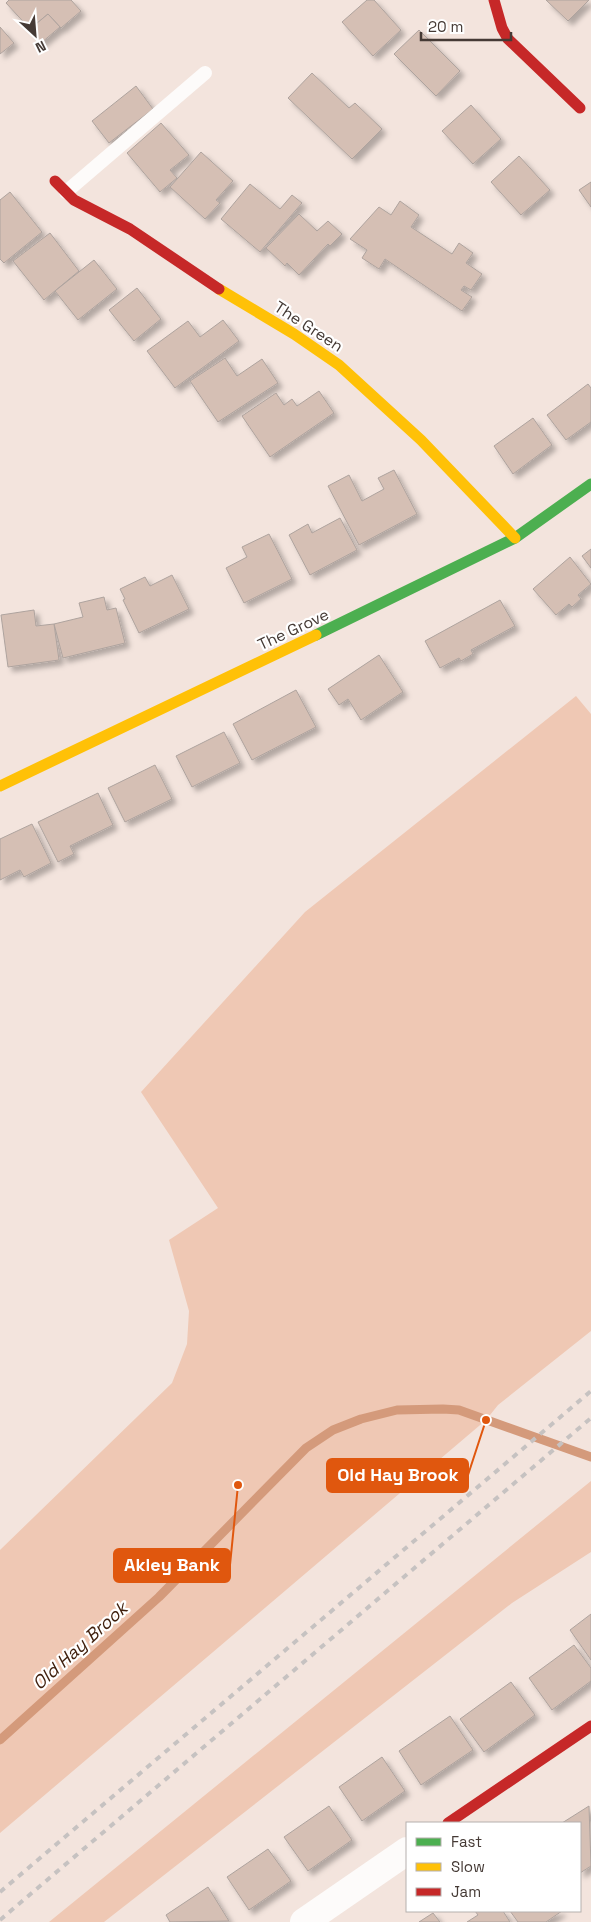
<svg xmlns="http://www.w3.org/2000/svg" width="591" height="1922" viewBox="0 0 591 1922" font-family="'Space Grotesk',sans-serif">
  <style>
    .green { fill: #efc8b4 }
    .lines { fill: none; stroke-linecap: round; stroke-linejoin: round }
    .stream { stroke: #d49a7b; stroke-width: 9 }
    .building { fill: #d5bfb4; stroke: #aea39e; filter: url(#shadow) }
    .lane { stroke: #fdfbfa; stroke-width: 14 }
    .street { stroke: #fdfbfa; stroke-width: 28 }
    .fast { stroke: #4caf50; stroke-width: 11 }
    .slow { stroke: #ffc107; stroke-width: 11 }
    .jam { stroke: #c62828; stroke-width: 11 }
    .rail { stroke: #c6c2c1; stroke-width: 4; stroke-dasharray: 6 6; stroke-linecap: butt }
    .labels { text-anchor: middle; stroke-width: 4.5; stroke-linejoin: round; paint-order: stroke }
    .street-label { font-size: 16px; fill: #453a35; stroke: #fff }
    .water-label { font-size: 18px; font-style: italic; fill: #40200e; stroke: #fff }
    .leader { fill: none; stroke: #e0570e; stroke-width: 2 }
    .callout-dot { fill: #e0570e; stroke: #fff; stroke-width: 2 }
    .callout { fill: #e0570e; stroke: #e0570e; stroke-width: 2 }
    .callout-label { font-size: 18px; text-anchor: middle; font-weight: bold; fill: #fff }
  </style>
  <defs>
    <filter id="shadow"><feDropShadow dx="4.5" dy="4.5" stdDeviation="2.5" flood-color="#0004"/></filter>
  </defs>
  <rect width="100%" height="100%" fill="#f3e4dd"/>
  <!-- green -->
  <g class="green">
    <polygon points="576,696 591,714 591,1331 498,1405 486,1420 0,1833 0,1550 172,1383 187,1344 189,1311 169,1240 218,1208 141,1092 305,912"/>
    <polygon points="591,1481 591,1552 512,1603 104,1922 49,1922"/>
  </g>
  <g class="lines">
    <!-- stream -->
    <polyline class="stream" points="0,1740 159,1597 306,1448 333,1430 361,1419 397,1410 443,1409 459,1410 591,1457"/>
  </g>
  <!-- building -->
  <g class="building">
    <polygon points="9,0 71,0 81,11 61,28 48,14 30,29 6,3"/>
    <polygon points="367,0 374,0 401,30 373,56 342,22"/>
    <polygon points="546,0 589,0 568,21"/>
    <polygon points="48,14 60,27 41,43 30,29"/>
    <polygon points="0,27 14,43 0,54"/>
    <polygon points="419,30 460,71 436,96 394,54"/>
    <polygon points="312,73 349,108 355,103 382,129 352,159 288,98"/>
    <polygon points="136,86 153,109 109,143 92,121"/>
    <polygon points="471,105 501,139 473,164 442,131"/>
    <polygon points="161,123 189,155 170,170 177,178 160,192 127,153"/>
    <polygon points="201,152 233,181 216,200 220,203 205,219 170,187"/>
    <polygon points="519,156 550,190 521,215 491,182"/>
    <polygon points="591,182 591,207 579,190"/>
    <polygon points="250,184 280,209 292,195 302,203 260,252 221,219"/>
    <polygon points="10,192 42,232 4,263 0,259 0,200"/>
    <polygon points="400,201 419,215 411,227 452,254 459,243 473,253 466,263 482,274 471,290 464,286 461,290 472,297 462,311 385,259 379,269 362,258 367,250 350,239 379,207 391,215"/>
    <polygon points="299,214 317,231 328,221 342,234 330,246 328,244 299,275 287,263 285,266 266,248"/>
    <polygon points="50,233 79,271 44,300 13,261"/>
    <polygon points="94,260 117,289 78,320 55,291"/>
    <polygon points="137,288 161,319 134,341 109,310"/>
    <polygon points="223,320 239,341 175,388 147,351 188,321 200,337"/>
    <polygon points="225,358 237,376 262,359 278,383 218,422 190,381"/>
    <polygon points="588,384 591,388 591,422 566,440 547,415"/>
    <polygon points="319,391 334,413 270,457 242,416 276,393 284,405 292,399 297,406"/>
    <polygon points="533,418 552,445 513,474 494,446"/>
    <polygon points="394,470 417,514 359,545 328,486 349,475 362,501 384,489 378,478"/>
    <polygon points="340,518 357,550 310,575 289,535 308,524 312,533"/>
    <polygon points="269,534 292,579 244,603 226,568 247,557 242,547"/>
    <polygon points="591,549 591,568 582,556"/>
    <polygon points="570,557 591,584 578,595 581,599 572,607 569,604 556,615 533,589"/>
    <polygon points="172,575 189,609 139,633 123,600 125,599 120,589 145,577 150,586"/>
    <polygon points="104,597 107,610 116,608 125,643 63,658 54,624 83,617 79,603"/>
    <polygon points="500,600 515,626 471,650 473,654 461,661 459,658 440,668 425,641"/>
    <polygon points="34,610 36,626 54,624 59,660 8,667 1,615"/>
    <polygon points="379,655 403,692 361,720 348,699 339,705 328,689"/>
    <polygon points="296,690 316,727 252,760 233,724"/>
    <polygon points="224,732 240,763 192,787 176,756"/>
    <polygon points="155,765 172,799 125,822 108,788"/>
    <polygon points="98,793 113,825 70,846 74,854 58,862 38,822"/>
    <polygon points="32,824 51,863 24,877 20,870 0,880 0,839"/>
    <polygon points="591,1614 591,1660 570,1630"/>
    <polygon points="574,1645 591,1668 591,1681 552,1710 529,1678"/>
    <polygon points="511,1682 535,1715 484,1752 460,1719"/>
    <polygon points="450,1716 473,1750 421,1785 399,1751"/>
    <polygon points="382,1757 405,1791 362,1821 339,1787"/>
    <polygon points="329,1806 352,1840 308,1871 284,1837"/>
    <polygon points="589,1806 591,1866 580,1873 580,1823 562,1823"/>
    <polygon points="268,1849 291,1881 249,1910 227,1877"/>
    <polygon points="208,1887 229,1921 170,1922 166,1915"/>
    <polygon points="475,1911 503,1911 510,1922 467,1922 478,1915"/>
    <polygon points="510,1911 562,1911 546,1922 518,1922"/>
    <polygon points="433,1913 440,1922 419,1922"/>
  </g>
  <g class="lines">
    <!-- lane -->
    <polyline class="lane" points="66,192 205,73"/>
    <!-- street -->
    <polyline class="street" points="304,1922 407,1851"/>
    <!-- fast -->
    <polyline class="fast" points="316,635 515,538 591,484"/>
    <!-- slow -->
    <g class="slow">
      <polyline points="219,289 294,334 339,365 421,440 515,538"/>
      <polyline points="0,786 316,635"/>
    </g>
    <!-- jam -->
    <g class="jam">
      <polyline points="494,0 502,28 508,39 580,108"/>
      <polyline points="55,181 74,200 130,229 219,289"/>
      <polyline points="448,1823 591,1726"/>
    </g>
    <!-- rail -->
    <g class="rail">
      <polyline points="0,1892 591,1391"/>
      <polyline points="0,1920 591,1418"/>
    </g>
  </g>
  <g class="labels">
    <!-- street labels -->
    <g class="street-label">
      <text transform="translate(309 326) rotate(33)" y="6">The Green</text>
      <text transform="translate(293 629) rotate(-25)" y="6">The Grove</text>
    </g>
    <!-- water labels -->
    <g class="water-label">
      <text transform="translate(80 1646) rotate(-42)" y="6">Old Hay Brook</text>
    </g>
  </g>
  <!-- callouts -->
  <path class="leader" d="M486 1420L468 1475M238 1485L230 1565"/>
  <g class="callout-dot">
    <circle cx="486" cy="1420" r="5"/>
    <circle cx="238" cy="1485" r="5"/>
  </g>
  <g class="callout">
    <rect x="327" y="1459" width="141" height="33" rx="5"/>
    <rect x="114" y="1549" width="116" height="33" rx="5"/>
  </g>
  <g class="callout-label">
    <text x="398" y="1481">Old Hay Brook</text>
    <text x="172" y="1571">Akley Bank</text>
  </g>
  <!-- legend -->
  <rect x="406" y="1822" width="175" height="90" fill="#ffffff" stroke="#b5b0ae"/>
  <rect x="416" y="1838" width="25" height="8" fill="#4caf50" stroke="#b5b0ae"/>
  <text x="451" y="1847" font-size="15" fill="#453a35">Fast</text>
  <rect x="416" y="1863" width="25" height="8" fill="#ffc107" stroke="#b5b0ae"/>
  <text x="451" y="1872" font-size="15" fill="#453a35">Slow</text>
  <rect x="416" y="1888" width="25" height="8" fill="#c62828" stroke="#b5b0ae"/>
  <text x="451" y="1897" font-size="15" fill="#453a35">Jam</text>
  <!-- north arrow -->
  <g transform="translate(35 35) rotate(154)" stroke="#ffffff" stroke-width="4" paint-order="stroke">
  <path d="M0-4L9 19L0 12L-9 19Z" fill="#453a35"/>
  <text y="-8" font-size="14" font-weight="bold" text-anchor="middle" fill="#453a35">N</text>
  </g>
  <!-- scale -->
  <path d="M421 32v8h90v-8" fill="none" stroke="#453a35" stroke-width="2.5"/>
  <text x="428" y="32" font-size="15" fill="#453a35" stroke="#ffffff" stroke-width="4" paint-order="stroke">20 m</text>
</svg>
